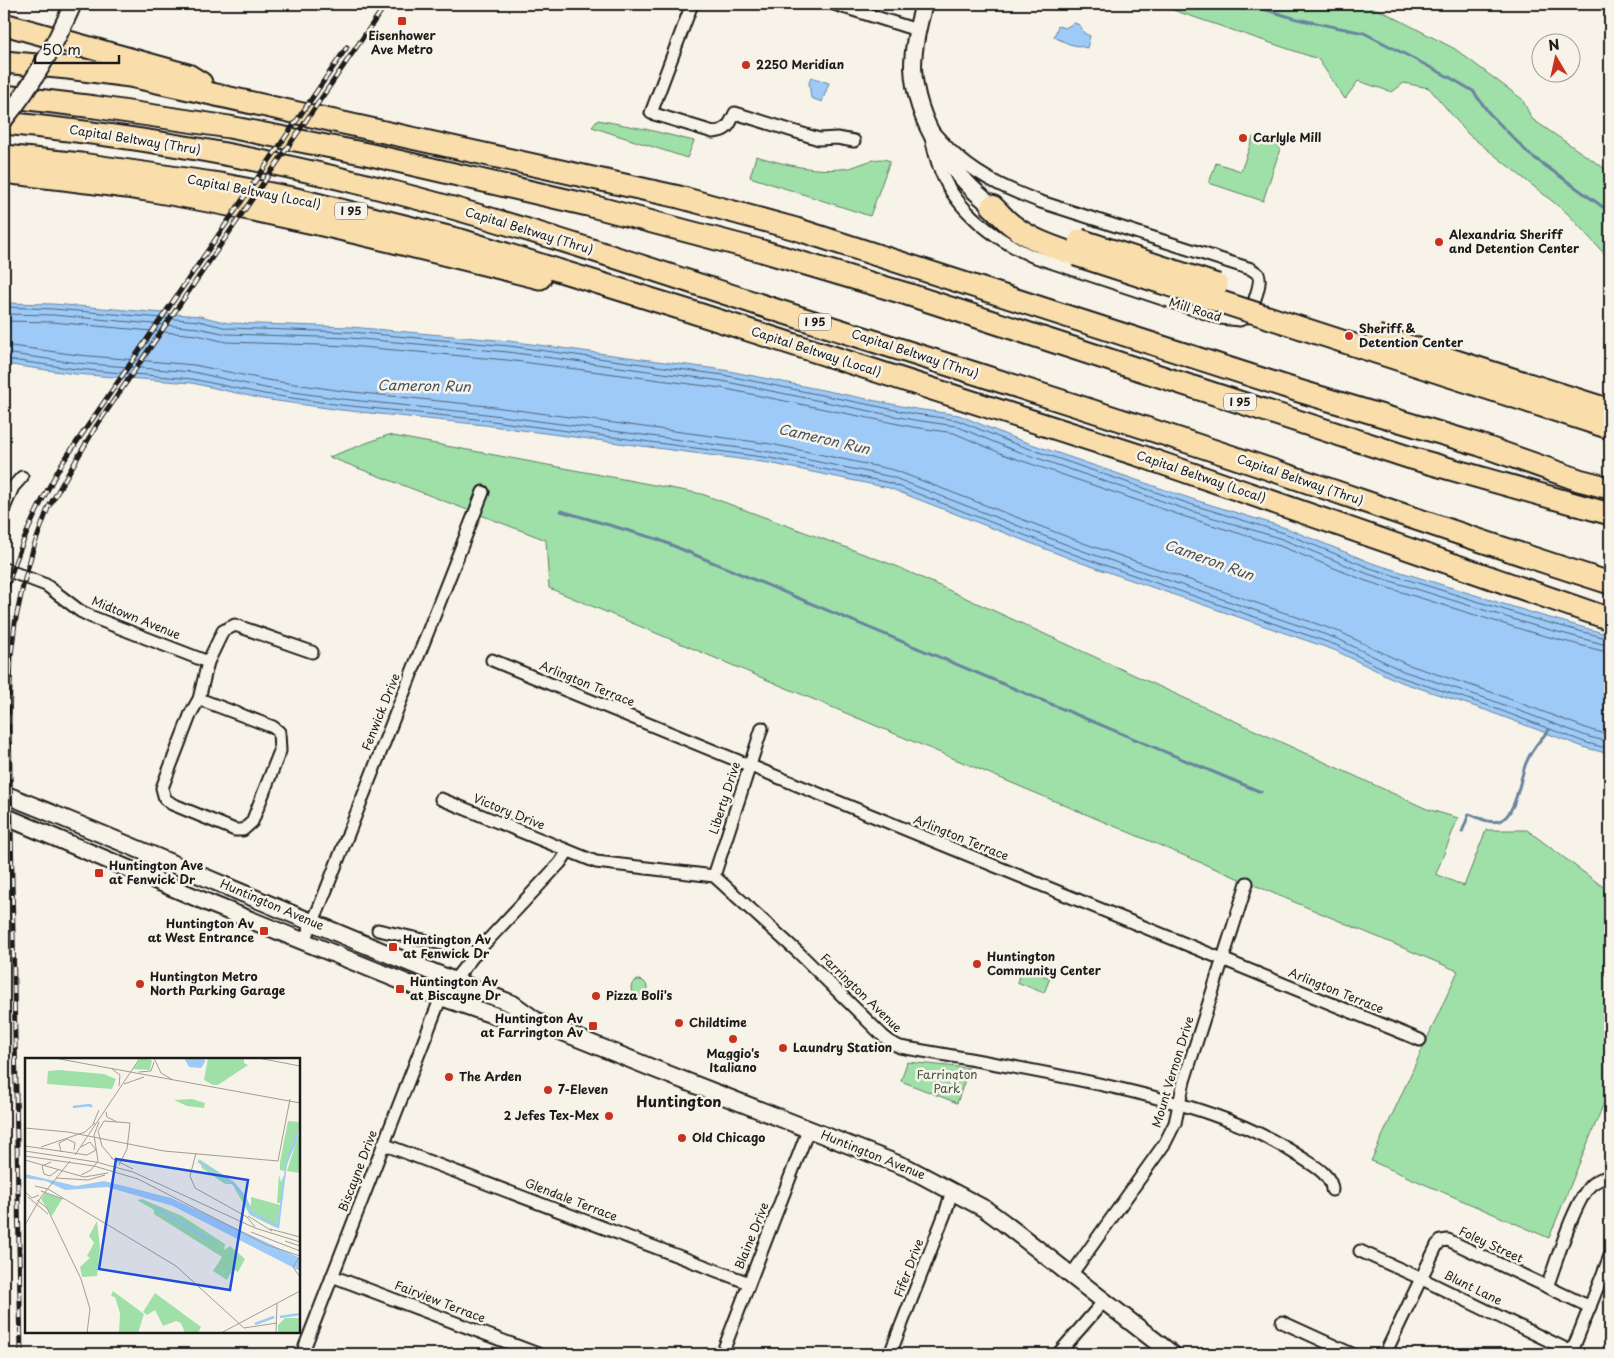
<svg xmlns="http://www.w3.org/2000/svg" width="1614" height="1358" viewBox="0 0 1614 1358" font-family="'Playpen Sans',sans-serif">
  <style>
    .green { fill: #9fdfa8; stroke: #5e7e62 }
    .water { fill: #9dcaf7; stroke: #69849f }
    .lines { fill: none; stroke-linecap: round; stroke-linejoin: round }
    .shore { stroke: #506274; stroke-width: 1 }
    .stream { stroke: #69849f; stroke-width: 3 }
    .minor-casing { stroke: #1c1c1c; stroke-width: 15 }
    .secondary-casing { stroke: #1c1c1c; stroke-width: 20 }
    .motorway-casing { stroke: #1c1c1c; stroke-width: 25 }
    .minor { stroke: #f7f3e8; stroke-width: 11 }
    .secondary { stroke: #f7f3e8; stroke-width: 16 }
    .motorway { stroke: #f9deab; stroke-width: 21 }
    .rail-casing { stroke: #1c1c1c; stroke-width: 5 }
    .rail { stroke: #f7f3e8; stroke-width: 3; stroke-dasharray: 9; stroke-linecap: butt }
    .secondary-bridge-casing { stroke: #1c1c1c; stroke-width: 20; stroke-linecap: butt }
    .motorway-bridge-casing { stroke: #1c1c1c; stroke-width: 25; stroke-linecap: butt }
    .secondary-bridge { stroke: #f7f3e8; stroke-width: 16 }
    .motorway-bridge { stroke: #f9deab; stroke-width: 21 }
    .poi-dot { fill: #c8321e; stroke: #f7f3e8; stroke-width: 2 }
    .labels { text-anchor: middle; stroke-width: 5; stroke-linejoin: round; paint-order: stroke }
    .shield { fill: #f7f3e8; stroke: #5e5c59; stroke-width: 1 }
    .shield-label { font-size: 11px; font-weight: bold; fill: #1c1c1c }
    .poi-label { font-size: 12px; font-weight: bold; fill: #1c1c1c; stroke: #f7f3e8; text-anchor: start }
    .street-label { font-size: 12px; fill: #1c1c1c; stroke: #f7f3e8 }
    .park-label { font-size: 12px; fill: #435646; stroke: #f7f3e8 }
    .water-label { font-size: 14px; font-style: italic; fill: #43505e; stroke: #f7f3e8 }
    .quarter-label { font-size: 15px; font-weight: bold; fill: #1c1c1c; stroke: #f7f3e8 }
    .inset-river { fill: none; stroke: #9dcaf7; stroke-width: 2.5 }
    .inset-road { fill: none; stroke: #9f9d96; stroke-width: 1 }
    .view { fill: #1d4ed8; fill-opacity: 0.15; stroke: #1d4ed8; stroke-width: 2.5 }
    .inset-edge { fill: none; stroke: #1c1c1c; stroke-width: 2.5 }
  </style>
  <rect width="100%" height="100%" fill="#f7f3e8"/>
  <filter id="ink" filterUnits="userSpaceOnUse"><feTurbulence type="fractalNoise" baseFrequency=".02" numOctaves="2"/><feDisplacementMap in="SourceGraphic" scale="10" xChannelSelector="R" yChannelSelector="G"/><feConvolveMatrix kernelMatrix="1 2 1 2 8 2 1 2 1" color-interpolation-filters="sRGB"/></filter>
  <g filter="url(#ink)">
    <!-- green -->
    <g class="green">
      <polygon points="1155,4 1361,4 1384,12 1455,49 1522,99 1532,119 1604,168 1610,176 1610,260 1567,213 1468,134 1429,88 1404,83 1392,92 1358,81 1345,99 1318,59"/>
      <polygon points="598,120 645,129 694,141 687,158 592,127"/>
      <polygon points="1253,137 1281,146 1263,201 1209,183 1216,163 1241,171"/>
      <path d="M 756,156 C 787,165 816,173 849,168 C 861,165 878,155 890,161 L 870,216 L 750,177 Z"/>
      <polygon points="388,435 702,494 896,566 1427,809 1458,818 1436,874 1464,886 1486,830 1527,830 1610,892 1610,1100 1606,1098 1549,1238 1371,1161 1458,971 549,588 546,540 329,457"/>
      <polygon points="1022,967 1050,978 1044,993 1017,982"/>
      <circle cx="639" cy="988" r="8"/>
      <polygon points="907,1062 969,1068 957,1103 901,1081"/>
    </g>
    <!-- water -->
    <g class="water">
      <polygon points="1074,23 1080,25 1084,33 1090,36 1087,48 1069,44 1054,37 1058,26 1065,28"/>
      <polygon points="811,77 829,83 822,102 811,98 809,83"/>
      <polygon points="4,303 53,304 200,316 228,323 351,327 509,341 724,370 916,409 959,415 1011,437 1192,499 1286,528 1372,563 1536,614 1610,635 1610,754 1586,748 1485,710 1398,681 1334,650 1079,562 889,488 769,463 484,425 341,410 263,399 192,383 75,374 4,364"/>
    </g>
    <g class="lines">
      <!-- shore -->
      <g class="shore">
        <polyline points="4,307 53,309 199,321 227,328 351,332 509,346 723,375 915,414 957,420 1010,442 1190,504 1284,533 1370,568 1534,619 1610,639"/>
        <polyline points="4,314 53,315 198,328 227,334 350,338 508,352 722,381 914,420 956,426 1008,448 1188,510 1282,539 1368,574 1532,625 1610,646"/>
        <polyline points="4,321 52,322 197,335 226,342 350,346 507,360 721,388 913,427 954,433 1005,455 1186,517 1280,546 1366,581 1530,632 1610,653"/>
        <polyline points="4,345 78,355 194,365 267,380 343,391 487,406 771,444 894,470 1086,544 1340,632 1406,664 1491,692 1591,730 1610,735"/>
        <polyline points="4,353 77,363 193,372 265,388 342,399 486,414 770,452 892,477 1083,551 1338,639 1403,671 1488,699 1589,737 1610,742"/>
        <polyline points="4,359 76,369 192,379 264,394 341,405 485,420 770,458 890,483 1081,557 1336,645 1400,677 1486,705 1587,743 1610,749"/>
      </g>
      <!-- stream -->
      <g class="stream">
        <polyline points="1246,4 1297,19 1364,33 1449,77 1473,91 1489,113 1529,154 1610,212"/>
        <polyline points="561,511 657,539 1261,792"/>
        <path d="M 1462,832 L 1469,814 C 1478,817 1489,824 1499,821 C 1516,817 1520,777 1526,763 C 1531,750 1540,740 1549,730"/>
      </g>
      <!-- minor casing -->
      <g class="minor-casing">
        <g id="minor">
          <path d="M 692,4 L 651,113 L 713,132 C 728,131 729,125 735,113 L 819,139 L 837,138 L 854,141"/>
          <polyline points="834,4 917,30"/>
          <path d="M 929,127 C 939,138 948,149 959,158 C 983,179 1012,191 1041,202 L 1251,269 C 1251,269 1257,273 1258,274 C 1263,282 1252,306 1249,316 L 1240,320 L 1220,318 L 1032,256 C 995,239 957,211 941,172 C 935,158 932,142 929,127 Z"/>
          <polyline points="4,508 13,487 22,477"/>
          <polyline points="4,569 46,585 80,611 92,617 208,662"/>
          <polyline points="492,660 1420,1040"/>
          <polyline points="199,699 273,727 279,732 280,751 252,822 243,830 235,830 172,804 165,799 162,788 191,713 199,699 208,662 223,631 235,625 312,652"/>
          <path d="M 441,799 L 596,862 L 714,876 L 800,954 L 883,1036 L 892,1043 L 900,1047 C 971,1059 1042,1071 1112,1087 C 1178,1102 1245,1120 1302,1158 C 1313,1165 1332,1175 1332,1190"/>
          <polyline points="714,876 762,728"/>
          <polyline points="378,930 456,947 475,954"/>
          <polyline points="303,942 319,908 483,492"/>
          <polyline points="383,1144 749,1283"/>
          <polyline points="1360,1251 1420,1278 1572,1352"/>
          <polyline points="1071,1275 1165,1143 1175,1123 1184,1081 1247,883"/>
          <polyline points="332,1276 538,1354"/>
          <path d="M 1547,1287 C 1556,1263 1575,1199 1592,1184 C 1597,1180 1605,1177 1610,1177"/>
          <polyline points="1282,1322 1352,1354"/>
          <polyline points="302,1354 441,997 475,954 560,863 568,851"/>
          <polyline points="722,1354 809,1128"/>
          <polyline points="890,1354 946,1211 952,1191"/>
          <polyline points="1058,1354 1104,1301"/>
          <polyline points="1385,1354 1437,1245 1441,1241 1448,1240 1590,1307"/>
          <polyline points="1571,1354 1610,1256"/>
        </g>
      </g>
      <!-- secondary casing -->
      <g class="secondary-casing">
        <g id="secondary">
          <path d="M 924,4 C 918,25 913,45 913,67 C 915,122 951,174 992,206"/>
          <path d="M 4,794 C 174,862 342,938 513,1004 L 538,1022 L 652,1068 L 908,1168 L 985,1209 L 1004,1223 L 1172,1354"/>
          <polyline points="4,816 211,904 441,997 505,1019 538,1022"/>
        </g>
      </g>
      <!-- motorway casing -->
      <g class="motorway-casing">
        <g id="motorway">
          <polyline points="4,24 188,75 201,83"/>
          <polyline points="4,62 68,68 130,76 679,197 796,229 1299,391 1480,445 1579,480 1610,488"/>
          <polyline points="4,96 95,107 229,127 367,154 588,205 762,251 907,294 1411,458 1610,514"/>
          <path d="M 4,123 C 138,136 271,159 401,194 C 528,227 653,270 779,311 C 920,356 1062,400 1203,447 C 1339,492 1474,540 1610,583"/>
          <polyline points="4,156 81,164 220,184 292,198 464,241 689,311 1138,455 1610,619"/>
          <path d="M 4,172 C 52,178 100,183 147,190 C 280,212 410,246 540,278"/>
          <path d="M 992,206 C 999,212 1005,220 1012,225 C 1031,240 1053,247 1076,255"/>
        </g>
      </g>
      <!-- minor -->
      <use href="#minor" class="minor"/>
      <!-- secondary -->
      <use href="#secondary" class="secondary"/>
      <!-- motorway -->
      <use href="#motorway" class="motorway"/>
      <!-- rail casing -->
      <g class="rail-casing">
        <g id="rail">
          <path d="M 4,599 C 16,551 37,508 61,465 L 347,47"/>
          <polyline points="21,1354 9,720 11,655 15,623 23,586 33,549 48,508 95,428 386,4"/>
        </g>
      </g>
      <!-- rail -->
      <use href="#rail" class="rail"/>
      <!-- secondary-bridge casing -->
      <g class="secondary-bridge-casing">
        <path id="secondary-bridge" d="M 4,120 C 33,85 55,45 73,4"/>
      </g>
      <!-- motorway-bridge casing -->
      <g class="motorway-bridge-casing">
        <g id="motorway-bridge">
          <polyline points="1080,240 1217,285"/>
          <polyline points="1076,255 1610,428"/>
          <polyline points="1377,336 1610,410"/>
        </g>
      </g>
      <!-- secondary-bridge -->
      <use href="#secondary-bridge" class="secondary-bridge"/>
      <!-- motorway-bridge -->
      <use href="#motorway-bridge" class="motorway-bridge"/>
    </g>
  </g>
  <!-- markers -->
  <g class="poi-dot">
    <rect x="397" y="16" width="10" height="10" rx="2.5"/>
    <circle cx="746" cy="65" r="5"/>
    <circle cx="1243" cy="138" r="5"/>
    <circle cx="1439" cy="242" r="5"/>
    <circle cx="1349" cy="336" r="5"/>
    <rect x="94" y="868" width="10" height="10" rx="2.5"/>
    <rect x="259" y="926" width="10" height="10" rx="2.5"/>
    <rect x="388" y="942" width="10" height="10" rx="2.5"/>
    <circle cx="977" cy="964" r="5"/>
    <circle cx="140" cy="984" r="5"/>
    <rect x="395" y="984" width="10" height="10" rx="2.5"/>
    <circle cx="596" cy="996" r="5"/>
    <circle cx="679" cy="1023" r="5"/>
    <rect x="588" y="1021" width="10" height="10" rx="2.5"/>
    <circle cx="733" cy="1039" r="5"/>
    <circle cx="783" cy="1048" r="5"/>
    <circle cx="449" cy="1077" r="5"/>
    <circle cx="548" cy="1090" r="5"/>
    <circle cx="609" cy="1116" r="5"/>
    <circle cx="682" cy="1138" r="5"/>
  </g>
  <g class="labels">
    <!-- shield labels -->
    <g class="shield">
      <rect x="335" y="202.5" width="32" height="17" rx="4"/>
      <rect x="799" y="313.5" width="32" height="17" rx="4"/>
      <rect x="1224" y="393.5" width="32" height="17" rx="4"/>
    </g>
    <g class="shield-label">
      <text x="351" y="215">I 95</text>
      <text x="815" y="326">I 95</text>
      <text x="1240" y="406">I 95</text>
    </g>
    <!-- poi labels -->
    <g class="poi-label">
      <text x="402" y="40" text-anchor="middle">Eisenhower<tspan x="402" dy="14">Ave Metro</tspan></text>
      <text x="756" y="69">2250 Meridian</text>
      <text x="1253" y="142">Carlyle Mill</text>
      <text x="1449" y="239">Alexandria Sheriff<tspan x="1449" dy="14">and Detention Center</tspan></text>
      <text x="1359" y="333">Sheriff &amp;<tspan x="1359" dy="14">Detention Center</tspan></text>
      <text x="109" y="870">Huntington Ave<tspan x="109" dy="14">at Fenwick Dr</tspan></text>
      <text x="254" y="928" text-anchor="end">Huntington Av<tspan x="254" dy="14">at West Entrance</tspan></text>
      <text x="403" y="944">Huntington Av<tspan x="403" dy="14">at Fenwick Dr</tspan></text>
      <text x="987" y="961">Huntington<tspan x="987" dy="14">Community Center</tspan></text>
      <text x="150" y="981">Huntington Metro<tspan x="150" dy="14">North Parking Garage</tspan></text>
      <text x="410" y="986">Huntington Av<tspan x="410" dy="14">at Biscayne Dr</tspan></text>
      <text x="606" y="1000">Pizza Boli's</text>
      <text x="583" y="1023" text-anchor="end">Huntington Av<tspan x="583" dy="14">at Farrington Av</tspan></text>
      <text x="689" y="1027">Childtime</text>
      <text x="793" y="1052">Laundry Station</text>
      <text x="733" y="1058" text-anchor="middle">Maggio's<tspan x="733" dy="14">Italiano</tspan></text>
      <text x="459" y="1081">The Arden</text>
      <text x="558" y="1094">7-Eleven</text>
      <text x="599" y="1120" text-anchor="end">2 Jefes Tex-Mex</text>
      <text x="692" y="1142">Old Chicago</text>
    </g>
    <!-- street labels -->
    <g class="street-label">
      <text transform="translate(135 140) rotate(9)" y="4">Capital Beltway (Thru)</text>
      <text transform="translate(254 192) rotate(11)" y="4">Capital Beltway (Local)</text>
      <text transform="translate(529 231) rotate(17)" y="4">Capital Beltway (Thru)</text>
      <text transform="translate(1195 310) rotate(17)" y="4">Mill Road</text>
      <text transform="translate(816 352) rotate(18)" y="4">Capital Beltway (Local)</text>
      <text transform="translate(915 354) rotate(18)" y="4">Capital Beltway (Thru)</text>
      <text transform="translate(1201 477) rotate(19)" y="4">Capital Beltway (Local)</text>
      <text transform="translate(1300 480) rotate(19)" y="4">Capital Beltway (Thru)</text>
      <text transform="translate(136 618) rotate(22)" y="4">Midtown Avenue</text>
      <text transform="translate(587 684) rotate(22)" y="4">Arlington Terrace</text>
      <text transform="translate(381 712) rotate(-68)" y="4">Fenwick Drive</text>
      <text transform="translate(725 798) rotate(-72)" y="4">Liberty Drive</text>
      <text transform="translate(509 812) rotate(22)" y="4">Victory Drive</text>
      <text transform="translate(961 838) rotate(22)" y="4">Arlington Terrace</text>
      <text transform="translate(272 905) rotate(23)" y="4">Huntington Avenue</text>
      <text transform="translate(1336 991) rotate(22)" y="4">Arlington Terrace</text>
      <text transform="translate(861 993) rotate(44)" y="4">Farrington Avenue</text>
      <text transform="translate(1173 1072) rotate(-73)" y="4">Mount Vernon Drive</text>
      <text transform="translate(873 1155) rotate(22)" y="4">Huntington Avenue</text>
      <text transform="translate(358 1171) rotate(-69)" y="4">Biscayne Drive</text>
      <text transform="translate(571 1200) rotate(21)" y="4">Glendale Terrace</text>
      <text transform="translate(752 1236) rotate(-68)" y="4">Blaine Drive</text>
      <text transform="translate(1491 1245) rotate(25)" y="4">Foley Street</text>
      <text transform="translate(909 1268) rotate(-69)" y="4">Fifer Drive</text>
      <text transform="translate(1473 1288) rotate(26)" y="4">Blunt Lane</text>
      <text transform="translate(440 1302) rotate(21)" y="4">Fairview Terrace</text>
    </g>
    <!-- park labels -->
    <g class="park-label">
      <text x="947" y="1079">Farrington<tspan x="947" dy="14">Park</tspan></text>
    </g>
    <!-- water labels -->
    <g class="water-label">
      <text transform="translate(424 386) rotate(1)" y="5">Cameron Run</text>
      <text transform="translate(824 439) rotate(13)" y="5">Cameron Run</text>
      <text transform="translate(1209 560) rotate(20)" y="5">Cameron Run</text>
    </g>
    <!-- quarter labels -->
    <g class="quarter-label">
      <text x="679" y="1107">Huntington</text>
    </g>
  </g>
  <!-- overview -->
  <g transform="translate(25 1058)">
    <rect width="275" height="275" fill="#f7f3e8"/>
    <path d="M 116,0 L 127,2 L 125,12 L 108,11 ZM 183,0 L 219,0 L 219,5 L 223,7 L 193,27 L 188,27 L 179,22 ZM 34,12 L 79,16 L 91,21 L 87,31 L 22,26 L 23,13 ZM 167,41 L 180,45 L 179,50 L 162,48 L 149,42 ZM 263,63 L 275,64 L 275,68 L 260,113 L 255,112 L 255,104 ZM 275,72 L 275,115 L 262,113 ZM 174,101 L 209,124 L 226,148 L 226,139 L 255,147 L 252,166 L 248,166 L 252,170 L 225,157 L 207,126 L 200,126 L 177,110 ZM 260,115 L 256,145 L 252,145 L 254,117 L 256,124 ZM 20,135 L 37,141 L 27,158 L 16,141 ZM 117,141 L 157,158 L 200,186 L 199,192 L 205,188 L 220,201 L 213,214 L 208,211 L 202,222 L 188,213 L 197,199 L 129,156 L 129,152 L 112,142 ZM 72,163 L 75,190 L 72,218 L 57,219 L 55,209 L 65,200 L 62,198 L 69,185 L 64,178 ZM 88,233 L 119,256 L 113,275 L 94,275 L 95,255 L 90,239 L 86,238 ZM 130,235 L 176,269 L 173,275 L 160,275 L 156,265 L 151,263 L 138,268 L 130,252 L 122,257 L 118,254 ZM 260,260 L 275,260 L 275,275 L 253,275 L 253,267 Z" fill="#9fdfa8"/>
    <path d="M 159,0 L 179,0 L 180,4 L 176,10 L 164,9 ZM 275,68 L 271,85 L 262,106 L 254,171 L 246,166 L 252,166 L 261,104 ZM 0,116 L 51,128 L 79,123 L 146,140 L 275,200 L 275,213 L 148,148 L 82,129 L 40,132 L 21,123 L 0,120 Z" fill="#9dcaf7"/>
    <path class="inset-river" d="M 48,49 L 65,47 L 67,49M 173,103 L 210,127 L 220,139 L 226,155 L 248,166M 131,150 L 184,182M 255,259 L 275,256M 230,266 L 249,259"/>
    <path class="inset-road" d="M 29,0 L 275,45M 129,0 L 136,15 L 148,22M 233,0 L 275,8M 87,11 L 95,17 L 94,28M 114,14 L 126,13 L 129,4M 99,26 L 119,19M 81,54 L 82,59 L 92,64 L 105,65 L 102,91 L 94,107M 68,66 L 74,52M 0,70 L 43,74 L 139,93 L 253,103 L 265,41M 0,88 L 62,97 L 71,92 L 65,84 L 56,89M 16,89 L 60,74 L 70,65M 0,93 L 71,104 L 108,114 L 230,170 L 275,184M 36,94 L 34,85 L 42,81 L 50,85 L 49,92M 50,97 L 115,0M 0,98 L 69,108 L 113,121 L 242,187 L 275,198M 86,100 L 108,111M 88,101 L 77,88 L 73,73 L 79,63 L 92,64M 0,102 L 59,119 L 83,115M 26,104 L 17,108 L 19,116 L 25,118 L 33,112M 56,117 L 66,112 L 73,103 L 69,77 L 74,64M 31,120 L 63,122 L 80,117M 10,128 L 23,131 L 151,208 L 219,270 L 252,265M 170,130 L 165,118 L 171,95M 170,130 L 222,159 L 230,169M 16,133 L 38,141M 0,134 L 7,140 L 14,137M 3,139 L 23,156M 12,142 L 22,150 L 56,221 L 65,251 L 62,275M 223,158 L 247,173M 0,167 L 16,139 L 45,103M 245,171 L 275,179M 226,174 L 275,193M 260,183 L 275,188M 275,198 L 268,209 L 275,219M 196,275 L 275,233M 251,275 L 252,245"/>
    <path class="view" d="M 91,101 L 223,122 L 205,232 L 74,211 Z"/>
    <rect width="275" height="275" class="inset-edge"/>
  </g>
  <!-- margin -->
  <rect width="1614" height="1358" fill="none" stroke="#f7f3e8" stroke-width="20"/>
  <rect x="10" y="10" width="1594" height="1338" fill="none" stroke="#1c1c1c" stroke-width="2" filter="url(#ink)"/>
  <!-- north arrow -->
  <g transform="translate(1556 58) rotate(351)"><circle r="24" fill="#f7f3e8" stroke="#9f9d96"/>
  <path d="M0-4L9 19L0 12L-9 19Z" fill="#c8321e"/>
  <text y="-8" font-size="14" font-weight="bold" text-anchor="middle" fill="#1c1c1c">N</text>
  </g>
  <!-- scale -->
  <path d="M35 55v8h84v-8" fill="none" stroke="#1c1c1c" stroke-width="2.5"/>
  <text x="42" y="55" font-size="15" fill="#1c1c1c" stroke="#f7f3e8" stroke-width="4" paint-order="stroke">50 m</text>
</svg>
